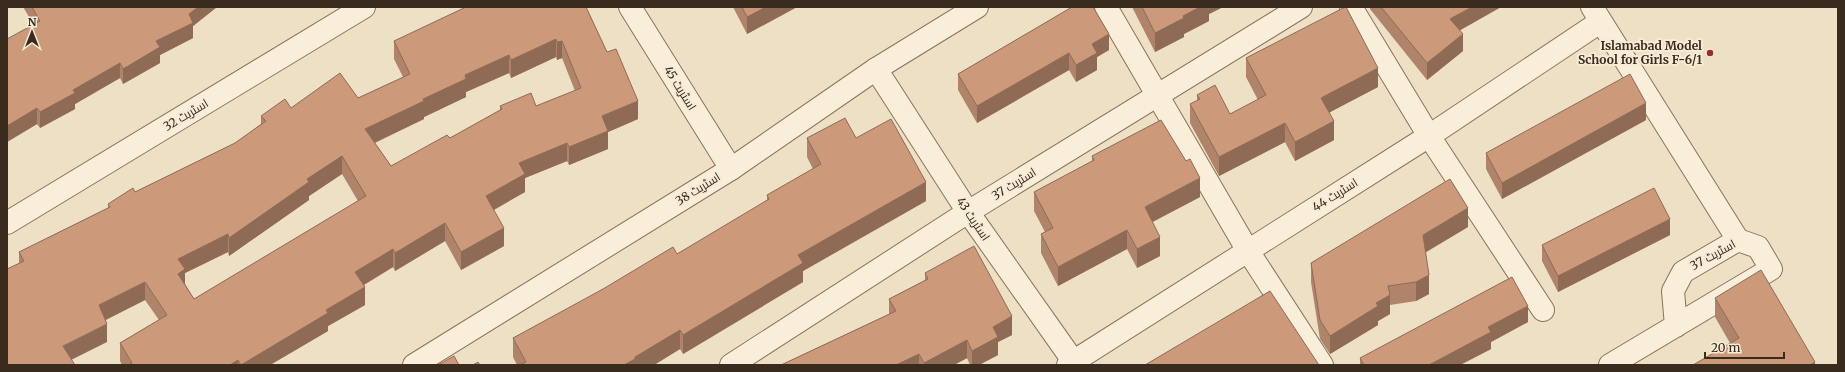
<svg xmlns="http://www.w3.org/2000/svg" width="1845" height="372" viewBox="0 0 1845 372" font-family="Merriweather,Cairo,serif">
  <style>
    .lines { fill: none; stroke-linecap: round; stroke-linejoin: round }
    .street-casing { stroke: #8a725b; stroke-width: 24 }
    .street { stroke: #f9eed9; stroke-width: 22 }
    .wall { fill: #af846a; fill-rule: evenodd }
    .shaded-wall { fill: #8f6b56 }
    .building { fill: #cc997b; stroke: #8f6b56; fill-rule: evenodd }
    .poi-dot { fill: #992b31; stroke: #f6ebd5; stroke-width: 1.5 }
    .labels { text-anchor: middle; stroke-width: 4; stroke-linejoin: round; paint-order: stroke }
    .poi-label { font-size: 12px; font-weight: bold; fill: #3a2b1f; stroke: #f6ebd5; text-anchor: end }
    .street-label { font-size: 12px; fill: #3a2b1f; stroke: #f6ebd5 }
  </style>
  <rect width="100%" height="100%" fill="#eee0c5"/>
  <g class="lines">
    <!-- street casing -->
    <g class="street-casing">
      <g id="street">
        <polyline points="630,7 731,169"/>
        <polyline points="1106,7 1248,251 1322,365"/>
        <polyline points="1351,7 1429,136 1543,310"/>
        <polyline points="1592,7 1738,240"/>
        <polyline points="876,69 968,212 1076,365"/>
        <polyline points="7,223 364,7"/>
        <polyline points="414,365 731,169 876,69 977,7"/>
        <polyline points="731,365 968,212 1301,7"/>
        <polyline points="1068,365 1429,136 1600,22"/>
        <polyline points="1610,365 1771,269 1758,247 1738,240 1683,272 1673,291 1676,326"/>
      </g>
    </g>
    <!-- street -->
    <use href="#street" class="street"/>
  </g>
  <!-- wall -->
  <g class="wall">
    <polygon points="23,7 217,7 193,26 193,38 160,55 160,63 123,84 120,78 75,104 75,109 40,128 37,124 7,142 7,39 34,25"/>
    <path d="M 586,7 L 638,119 L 608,132 L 608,149 L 569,165 L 567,161 L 525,178 L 525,192 L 494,210 L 504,246 L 461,270 L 445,241 L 395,271 L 393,267 L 364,285 L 365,305 L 328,326 L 328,331 L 270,365 L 122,365 L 120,361 L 120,343 L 159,320 L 145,300 L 106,320 L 107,342 L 19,263 L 19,252 L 108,208 L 108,204 L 135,192 L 235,143 L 261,124 L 261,116 L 291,108 L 358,98 L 403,77 L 394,59 L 394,41 ZM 556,57 L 557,60 L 562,58 L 575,91 L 536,106 L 500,106 L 500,110 L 450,138 L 391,166 L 375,143 L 424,119 L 424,117 L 466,97 L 466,92 L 509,73 L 511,78 ZM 342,174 L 358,201 L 194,299 L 185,284 L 185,273 L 228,252 L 229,256 L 309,200 L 309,196 Z"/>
    <polygon points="733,7 797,7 747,34"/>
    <polygon points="1072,7 1109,50 1097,57 1097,70 1076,82 1069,70 977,123 958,90 958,74"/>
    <polygon points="1132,7 1223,7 1209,14 1209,21 1184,34 1184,37 1155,52"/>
    <polygon points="1370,7 1501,7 1460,30 1463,51 1427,80 1370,9"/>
    <polygon points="1246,58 1378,87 1329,112 1334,140 1295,161 1285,142 1219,176 1190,123 1190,104 1197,101 1197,95 1230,114 1258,100 1246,77"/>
    <polygon points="1646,120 1502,199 1486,169 1486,153"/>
    <polygon points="807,138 856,138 926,201 803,271 803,282 683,354 680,349 654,365 517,365 513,357 513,338 677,254 767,201 767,195 813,169 807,157"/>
    <polygon points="1092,156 1200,197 1152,222 1160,256 1137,268 1127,249 1058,286 1041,253 1041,234 1045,232 1034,211 1034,192 1092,162"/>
    <polygon points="1468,227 1425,252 1429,294 1416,301 1390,305 1390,314 1378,321 1378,325 1330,354 1320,339 1311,282 1311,263"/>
    <polygon points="1670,235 1558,292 1542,261 1542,245"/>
    <polygon points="925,273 1012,335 998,342 998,355 979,365 970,365 967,358 954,365 781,365 889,314 889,299 925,280"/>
    <polygon points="1715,298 1815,365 1730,343 1715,317"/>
    <polygon points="1528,322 1491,342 1491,349 1460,365 1360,365 1360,358"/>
  </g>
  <!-- shaded-wall -->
  <g class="shaded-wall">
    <polygon points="198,7 217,7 193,26 193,38 160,55 160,63 123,84 123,69"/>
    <polygon points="766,7 797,7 747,34 747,17"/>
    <polygon points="1200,7 1223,7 1209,14 1209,21 1184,34 1184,37 1155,52 1155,33 1183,16"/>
    <polygon points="1472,7 1501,7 1450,36 1450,19"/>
    <polygon points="1109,34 1109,50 1097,57 1097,70 1076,82 1076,65 1092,44"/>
    <polygon points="1463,34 1463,51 1427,80 1427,63"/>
    <polygon points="556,39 556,57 511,78 511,60"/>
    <polygon points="562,41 562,58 557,60 557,42"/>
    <polygon points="1069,53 1069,70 977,123 977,106"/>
    <polygon points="509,55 509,73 466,92 466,97 424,117 424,119 365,147 365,129 423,99 465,75"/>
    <polygon points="120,63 120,78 75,104 75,109 40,128 40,112 73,90"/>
    <polygon points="1378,68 1378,87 1321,117 1321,98"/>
    <polygon points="638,101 638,119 608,132 608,149 569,165 569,147 602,116"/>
    <polygon points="1646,103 1646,120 1502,199 1502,183"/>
    <polygon points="37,108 37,124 7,142 7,126"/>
    <polygon points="1334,121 1334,140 1295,161 1295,142"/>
    <polygon points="1285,123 1285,142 1219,176 1219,157"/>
    <polygon points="567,143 567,161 525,178 525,192 486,214 486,196 519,163"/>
    <polygon points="342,156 342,174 309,196 309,200 229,256 229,238 307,179"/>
    <polygon points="1200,178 1200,197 1145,226 1145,207"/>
    <polygon points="926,182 926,201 803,271 803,282 683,354 683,335 798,255"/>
    <polygon points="1468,208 1468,227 1423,254 1423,235"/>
    <polygon points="1670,219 1670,235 1558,292 1558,276"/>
    <polygon points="445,223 445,241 395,271 395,253"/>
    <polygon points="504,228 504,246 461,270 461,252"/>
    <polygon points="1127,230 1127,249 1058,286 1058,267"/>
    <polygon points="228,234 228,252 185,273 185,287 178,292 178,259"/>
    <polygon points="1160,237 1160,256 1137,268 1137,249"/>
    <polygon points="393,249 393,267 355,290 355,272"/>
    <polygon points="1429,275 1429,294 1416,301 1416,282"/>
    <polygon points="145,282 145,300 99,323 99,305"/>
    <polygon points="365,287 365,305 328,326 328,331 270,365 241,365 326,310"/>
    <polygon points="1390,295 1390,314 1378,321 1378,325 1330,354 1330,336 1376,303"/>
    <polygon points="1528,306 1528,322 1491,342 1491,349 1460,365 1429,365 1488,327"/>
    <polygon points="1012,316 1012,335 998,342 998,355 979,365 972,365 972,351 993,327"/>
    <polygon points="107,324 107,342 63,364 63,346"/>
    <polygon points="680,330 680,349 654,365 624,365 635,357"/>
    <polygon points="967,340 967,358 954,365 924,365 924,363"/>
    <polygon points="919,354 919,365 896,365"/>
    <polygon points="238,360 238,365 230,365"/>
    <polygon points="1815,362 1815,365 1810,365"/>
  </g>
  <!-- building -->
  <g class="building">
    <polygon points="32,7 198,7 189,14 193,23 156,41 160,47 123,69 120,63 73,90 75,93 40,112 37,108 7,126 7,39 40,21"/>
    <path d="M 466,7 L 586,7 L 607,52 L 616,49 L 638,101 L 602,116 L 608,131 L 569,147 L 567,143 L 519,163 L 525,174 L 486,196 L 504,228 L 461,252 L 445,223 L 395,253 L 393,249 L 355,272 L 365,287 L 326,310 L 328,313 L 241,365 L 238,360 L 230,365 L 128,365 L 132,363 L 120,343 L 167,315 L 145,282 L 99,305 L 107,324 L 63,346 L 75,365 L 7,365 L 7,269 L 24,261 L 19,252 L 110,207 L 108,204 L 133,188 L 135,192 L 235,143 L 266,121 L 261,116 L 285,99 L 291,108 L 340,73 L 358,98 L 410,74 L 394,41 ZM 556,39 L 557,42 L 562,41 L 581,88 L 536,106 L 531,93 L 500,106 L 502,109 L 450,138 L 447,135 L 391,166 L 365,129 L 424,101 L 423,99 L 466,79 L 465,75 L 509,55 L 511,60 ZM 342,156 L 366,196 L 194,299 L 178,274 L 185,269 L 178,259 L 228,234 L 229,238 L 309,182 L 307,179 Z"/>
    <polygon points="742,7 766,7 747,17"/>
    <polygon points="1072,7 1093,7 1109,34 1092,44 1097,53 1076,65 1069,53 977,106 958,74"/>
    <polygon points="1142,7 1200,7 1183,16 1184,18 1155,33"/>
    <polygon points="1345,7 1346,7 1378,68 1321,98 1334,121 1295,142 1285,123 1219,157 1190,104 1200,99 1197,95 1215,85 1230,114 1266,95 1246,58"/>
    <polygon points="1381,7 1472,7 1450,19 1463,34 1427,63"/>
    <polygon points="1630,74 1646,103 1502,183 1486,153"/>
    <polygon points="845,118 856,138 891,119 926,182 798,255 803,263 683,335 680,330 635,357 635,359 624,365 519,365 526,362 513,338 603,289 673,247 677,254 769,199 767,195 821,164 807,138"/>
    <polygon points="1161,120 1186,161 1190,159 1200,178 1145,207 1160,237 1137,249 1127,230 1058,267 1041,234 1053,228 1034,192 1094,160 1092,156"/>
    <polygon points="1450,179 1468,208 1423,235 1429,275 1416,282 1388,286 1390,295 1376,303 1378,306 1330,336 1320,320 1311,263"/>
    <polygon points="1654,188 1670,219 1558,276 1542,245"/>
    <polygon points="974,246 1012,316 993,327 998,337 972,351 967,340 924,363 919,354 896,365 781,365 896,311 889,299 928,279 925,273"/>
    <polygon points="1761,270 1815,362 1810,365 1693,365 1739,338 1715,298"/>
    <polygon points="1512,277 1528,306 1488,327 1491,332 1429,365 1364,365 1360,358"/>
    <polygon points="1270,291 1319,365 1145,365"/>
    <polygon points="454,356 459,365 438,365"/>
    <polygon points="478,362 480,365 473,365"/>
  </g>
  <!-- markers -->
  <circle class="poi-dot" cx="1710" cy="53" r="4"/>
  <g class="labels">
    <!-- poi labels -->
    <g class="poi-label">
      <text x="1702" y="50">Islamabad Model<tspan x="1702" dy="14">School for Girls F-6/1</tspan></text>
    </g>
    <!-- street labels -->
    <g class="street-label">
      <text transform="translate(680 88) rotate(58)" y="4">اسٹریٹ 45</text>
      <text transform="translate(186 115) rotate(-31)" y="4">اسٹریٹ 32</text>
      <text transform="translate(1014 184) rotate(-32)" y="4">اسٹریٹ 37</text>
      <text transform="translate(698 189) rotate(-32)" y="4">اسٹریٹ 38</text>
      <text transform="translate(1335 195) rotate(-32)" y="4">اسٹریٹ 44</text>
      <text transform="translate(973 219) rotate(56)" y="4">اسٹریٹ 43</text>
      <text transform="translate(1713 255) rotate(-29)" y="4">اسٹریٹ 37</text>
    </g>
  </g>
  <!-- border -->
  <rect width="1845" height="372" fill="none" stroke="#3a2b1f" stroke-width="16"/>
  <!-- north arrow -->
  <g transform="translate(32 32)" stroke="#f6ebd5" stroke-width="3" paint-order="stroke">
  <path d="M0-3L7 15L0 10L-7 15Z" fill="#3a2b1f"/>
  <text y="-6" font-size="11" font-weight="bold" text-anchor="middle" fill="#3a2b1f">N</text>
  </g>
  <!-- scale -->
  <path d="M1705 352v6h79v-6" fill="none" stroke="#3a2b1f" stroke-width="2"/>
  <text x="1711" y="352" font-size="12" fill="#3a2b1f" stroke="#f6ebd5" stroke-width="3" paint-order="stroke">20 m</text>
</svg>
